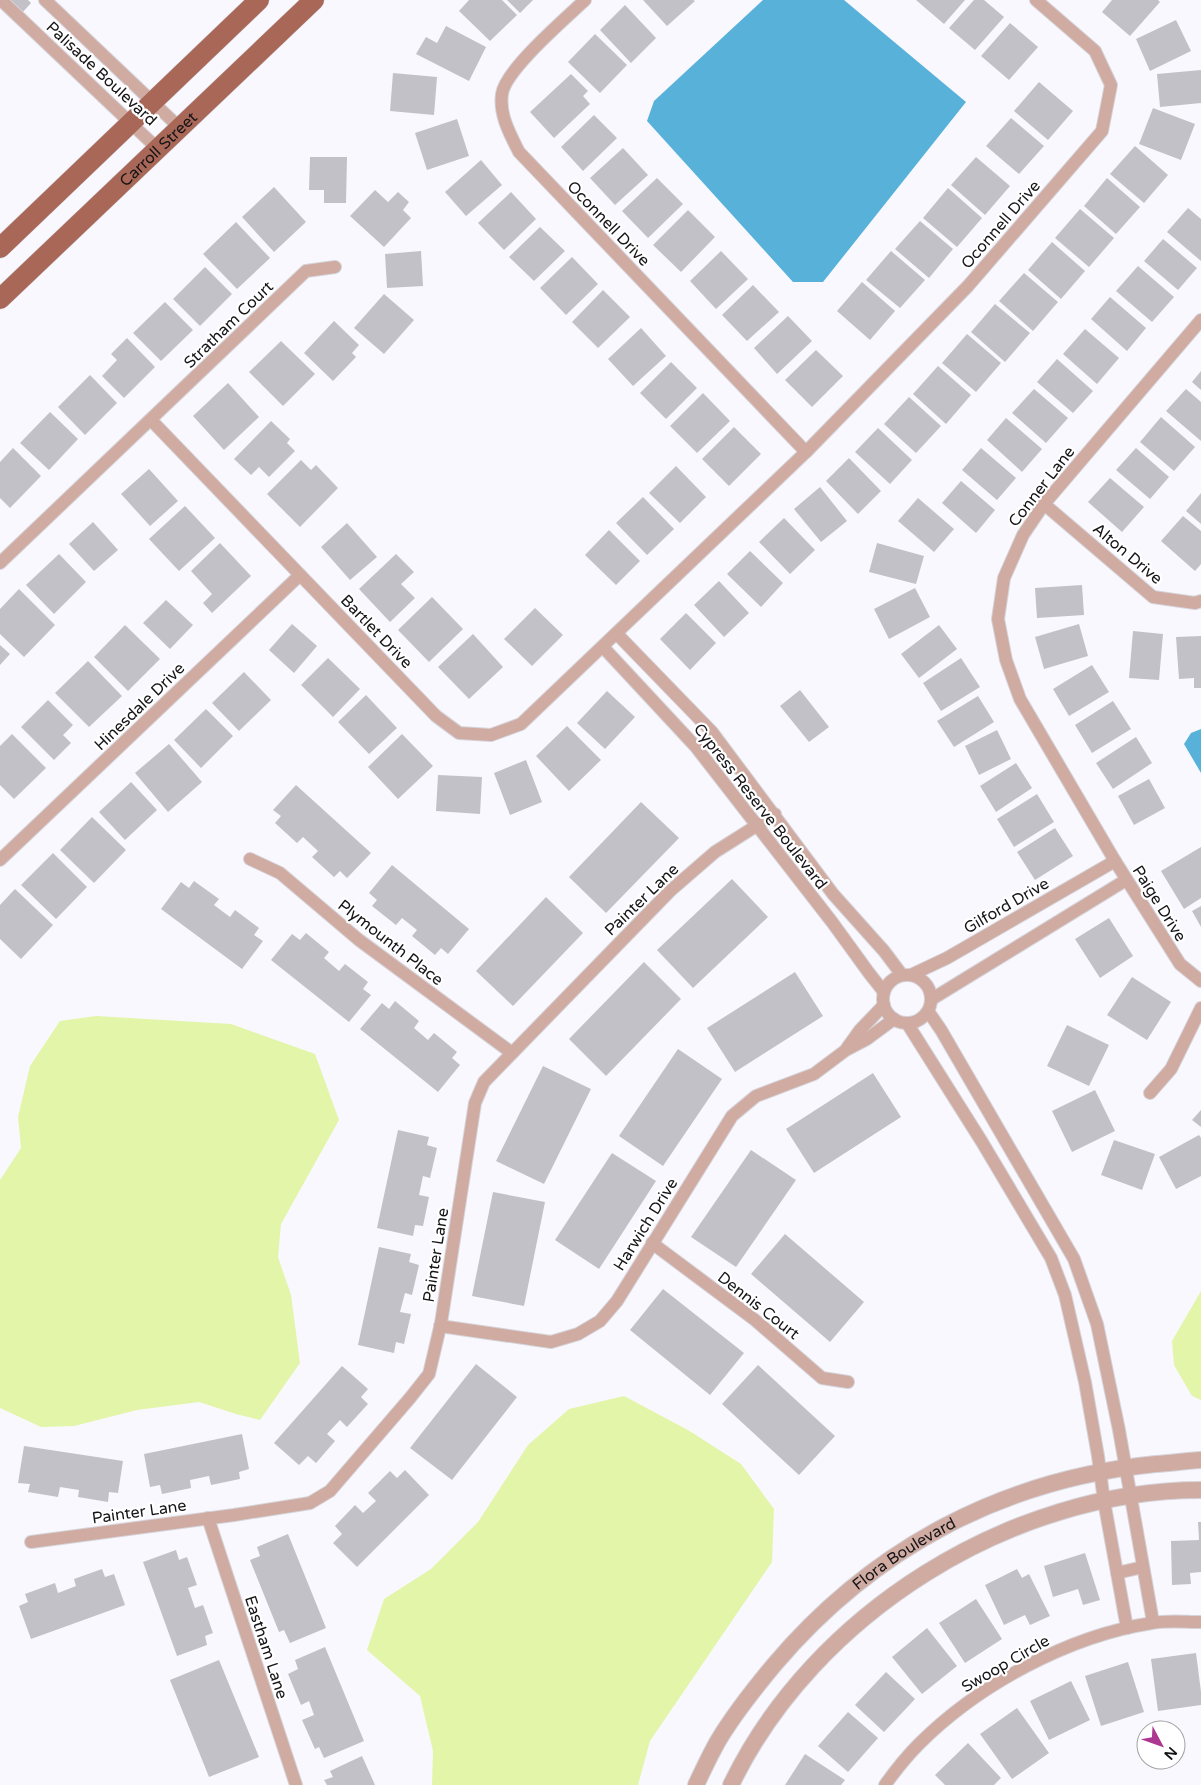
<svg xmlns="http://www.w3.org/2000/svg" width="1201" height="1785" viewBox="0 0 1201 1785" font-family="'Varela Round',sans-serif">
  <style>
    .green { fill: #e3f5a8 }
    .water { fill: #57b1d9 }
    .building { fill: #c2c1c8 }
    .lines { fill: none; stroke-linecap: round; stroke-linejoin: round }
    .minor-casing { stroke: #d5d4da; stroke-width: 14 }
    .tertiary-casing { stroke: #d5d4da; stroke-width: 18 }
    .primary-casing { stroke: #d5d4da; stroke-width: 21 }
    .minor { stroke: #d0aba1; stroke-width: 12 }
    .tertiary { stroke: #d0aba1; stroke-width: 16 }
    .primary { stroke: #a96857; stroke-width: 20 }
    .labels { text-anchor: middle; stroke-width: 4.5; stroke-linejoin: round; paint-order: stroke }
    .street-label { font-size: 16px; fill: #151417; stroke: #fff }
  </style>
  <rect width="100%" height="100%" fill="#f9f8ff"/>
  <!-- green -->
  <g class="green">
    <polygon points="96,1016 231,1024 315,1054 339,1120 281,1224 278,1257 291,1295 300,1363 260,1420 236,1414 199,1402 137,1410 74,1426 41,1427 0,1408 0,1180 21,1148 18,1117 30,1066 60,1021"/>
    <polygon points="1201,1291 1201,1400 1192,1396 1174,1365 1172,1341"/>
    <polygon points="624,1396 688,1430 741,1464 774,1509 772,1562 650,1741 638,1785 432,1785 433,1751 420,1696 367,1650 384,1599 431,1569 478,1522 528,1445 569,1409"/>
  </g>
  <!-- water -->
  <g class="water">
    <polygon points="763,0 844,0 966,102 823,282 793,282 647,121 654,101"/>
    <polygon points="1201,729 1201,773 1184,744 1191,733"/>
  </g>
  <!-- building -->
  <g class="building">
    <polygon points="8,0 28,0 31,3 22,13"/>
    <polygon points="469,0 502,0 517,15 490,41 459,11"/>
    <polygon points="507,0 533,0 520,13"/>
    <polygon points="643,0 693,0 695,1 667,26"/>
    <polygon points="916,0 965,0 944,24"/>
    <polygon points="974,0 984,0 1004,17 975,50 949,28"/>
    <polygon points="1112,0 1158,0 1160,2 1130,36 1102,12"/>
    <polygon points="625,5 656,38 631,63 600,30"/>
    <polygon points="1176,20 1191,51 1150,71 1136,39"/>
    <polygon points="1010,23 1038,47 1009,80 981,56"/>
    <polygon points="446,26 486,47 469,81 416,54 426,37 437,43"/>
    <polygon points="595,34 627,65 600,93 568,62"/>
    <polygon points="1201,70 1201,103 1160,107 1157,74"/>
    <polygon points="393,73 437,77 434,115 390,111"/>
    <polygon points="571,74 588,91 583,96 590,104 554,138 530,112"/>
    <polygon points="1039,82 1073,111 1048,140 1014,111"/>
    <polygon points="1153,108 1195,124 1181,160 1139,144"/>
    <polygon points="594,115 617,138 583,171 561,147"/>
    <polygon points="1011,118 1044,146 1019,174 986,146"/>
    <polygon points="457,119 469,156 427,170 415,133"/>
    <polygon points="1135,146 1168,175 1144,203 1110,174"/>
    <polygon points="623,148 648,175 615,205 590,178"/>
    <polygon points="310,157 347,157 346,203 324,203 324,190 309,190"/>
    <polygon points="976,157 1010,186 985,215 951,185"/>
    <polygon points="481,160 502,185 466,216 445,192"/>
    <polygon points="657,178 683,204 648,238 622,211"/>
    <polygon points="1107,178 1140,207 1116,234 1084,206"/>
    <polygon points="274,187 306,222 274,252 242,217"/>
    <polygon points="948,188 982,218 957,247 923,218"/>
    <polygon points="375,190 388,202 398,192 409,202 403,210 411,218 384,247 350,216"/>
    <polygon points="511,192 536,219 504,250 478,223"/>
    <polygon points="1188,208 1201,219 1201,261 1167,232"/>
    <polygon points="1080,209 1114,238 1089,267 1055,238"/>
    <polygon points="688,210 715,237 681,272 653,245"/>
    <polygon points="920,221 953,249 929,278 895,249"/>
    <polygon points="236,222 270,258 237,289 203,254"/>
    <polygon points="540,227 565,251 534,281 509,257"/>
    <polygon points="1163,239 1197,268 1178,290 1144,261"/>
    <polygon points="1052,242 1085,271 1061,299 1028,270"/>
    <polygon points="421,251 423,286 387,288 385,254"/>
    <polygon points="721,251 748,279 716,309 690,281"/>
    <polygon points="891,251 925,280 900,308 866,280"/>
    <polygon points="572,257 598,284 566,315 540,288"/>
    <polygon points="1138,266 1174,297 1152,322 1116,291"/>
    <polygon points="205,267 232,294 200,326 173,299"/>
    <polygon points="1024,273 1058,302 1033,331 999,301"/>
    <polygon points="862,282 895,311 870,340 837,311"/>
    <polygon points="753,285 779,312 747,341 722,315"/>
    <polygon points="603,290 630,317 598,348 572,322"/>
    <polygon points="384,294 414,320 384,354 354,328"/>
    <polygon points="1110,297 1146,328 1127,351 1091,319"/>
    <polygon points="165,302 193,330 161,361 133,333"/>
    <polygon points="995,304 1030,333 1005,362 971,332"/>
    <polygon points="788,316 812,341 777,374 754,348"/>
    <polygon points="334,321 359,345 352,353 356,357 333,381 304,353"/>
    <polygon points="641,328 666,356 633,386 608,359"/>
    <polygon points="1085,329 1119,358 1097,384 1063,354"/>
    <polygon points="967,334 1001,363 976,392 942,363"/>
    <polygon points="127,338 155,367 124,398 102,376 117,360 111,354"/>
    <polygon points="281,341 315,374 283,406 249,372"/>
    <polygon points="816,350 843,376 812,407 785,380"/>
    <polygon points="1057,359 1093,391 1073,413 1037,382"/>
    <polygon points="671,362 697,388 666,419 640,393"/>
    <polygon points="938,366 971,395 946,424 913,394"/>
    <polygon points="1201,371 1201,390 1192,382"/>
    <polygon points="90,375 117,403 85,435 58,407"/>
    <polygon points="228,383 259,417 224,450 193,416"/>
    <polygon points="1034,389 1068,418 1046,443 1012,413"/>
    <polygon points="1186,389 1201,402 1201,441 1166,411"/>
    <polygon points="703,393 730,421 697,453 670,426"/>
    <polygon points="909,397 941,426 916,453 884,424"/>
    <polygon points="50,412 78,439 49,470 20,443"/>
    <polygon points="1161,417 1195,447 1174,471 1140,442"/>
    <polygon points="1006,418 1042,449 1022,472 987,440"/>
    <polygon points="271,421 290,439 287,443 295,451 269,477 259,467 251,475 234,459"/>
    <polygon points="734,427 761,454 729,486 702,459"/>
    <polygon points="878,428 912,460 890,484 855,452"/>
    <polygon points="13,448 41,476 10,508 0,498 0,462"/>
    <polygon points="981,448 1016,478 997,500 962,470"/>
    <polygon points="1136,448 1169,477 1150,499 1116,470"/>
    <polygon points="849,458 881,491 858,514 826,481"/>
    <polygon points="301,460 311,470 316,465 338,488 300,527 267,494"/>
    <polygon points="676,466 706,497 680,523 649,493"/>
    <polygon points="149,469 178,501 150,526 121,494"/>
    <polygon points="1110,478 1144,507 1122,532 1088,502"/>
    <polygon points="961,481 995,510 976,533 942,503"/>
    <polygon points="820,487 847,521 821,542 794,509"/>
    <polygon points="1201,493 1201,524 1186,511"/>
    <polygon points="643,497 674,529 647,555 616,523"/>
    <polygon points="918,498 954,529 934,552 898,521"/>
    <polygon points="185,506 215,538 179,571 149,539"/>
    <polygon points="1183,516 1201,531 1201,564 1195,571 1161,541"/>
    <polygon points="784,518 815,550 790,574 759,542"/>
    <polygon points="93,522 118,550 94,571 69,544"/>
    <polygon points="347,523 377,557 350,580 321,547"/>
    <polygon points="609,530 640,561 616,585 585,555"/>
    <polygon points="220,543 251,576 212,613 203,603 212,594 191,571"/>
    <polygon points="877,543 924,556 916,584 869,572"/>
    <polygon points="750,551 783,583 761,607 727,574"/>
    <polygon points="59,554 86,582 54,614 26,585"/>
    <polygon points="396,554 414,572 401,584 415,598 390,622 359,589"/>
    <polygon points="719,581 749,613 724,637 694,605"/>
    <polygon points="1082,585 1084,615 1037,618 1035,588"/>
    <polygon points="915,588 930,617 889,639 874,609"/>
    <polygon points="19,589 55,625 24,657 0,634 0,609"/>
    <polygon points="432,597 463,629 429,662 398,630"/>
    <polygon points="166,600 193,625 170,649 143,623"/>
    <polygon points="535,608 563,635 532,666 504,639"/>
    <polygon points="686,613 716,643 690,670 660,639"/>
    <polygon points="292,624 317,646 294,673 269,650"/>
    <polygon points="1079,624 1088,656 1044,669 1035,637"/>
    <polygon points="125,625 160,659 128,691 94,657"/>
    <polygon points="939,625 957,649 919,678 901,654"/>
    <polygon points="1133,631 1163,634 1159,680 1129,678"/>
    <polygon points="473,634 503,667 469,699 438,667"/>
    <polygon points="1201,636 1201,688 1194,688 1194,678 1179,679 1176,637"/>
    <polygon points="0,645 10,654 0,665"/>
    <polygon points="328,658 360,689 333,717 301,685"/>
    <polygon points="961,658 980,687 941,711 923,683"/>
    <polygon points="88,661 122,696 89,727 55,693"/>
    <polygon points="1092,665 1109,692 1069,716 1053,689"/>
    <polygon points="244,672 271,700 239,731 212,703"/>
    <polygon points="800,690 829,727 809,742 780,706"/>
    <polygon points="607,691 635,717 605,749 577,723"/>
    <polygon points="366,695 397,728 369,754 338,722"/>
    <polygon points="978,696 994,722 954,747 937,721"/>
    <polygon points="48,700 73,725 63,735 71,743 54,760 21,727"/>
    <polygon points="1113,701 1131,729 1092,753 1075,725"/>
    <polygon points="206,709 233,736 201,768 174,740"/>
    <polygon points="567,726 601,760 569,791 536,756"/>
    <polygon points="997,730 1011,759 979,775 965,746"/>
    <polygon points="12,734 46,768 14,799 0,785 0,746"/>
    <polygon points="402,734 433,766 398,799 368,767"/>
    <polygon points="1136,737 1152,763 1113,789 1096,763"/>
    <polygon points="169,744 202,782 168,812 135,773"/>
    <polygon points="526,760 542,802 510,815 494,773"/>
    <polygon points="1016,763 1032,788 996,812 980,786"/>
    <polygon points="438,775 482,777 480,814 436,811"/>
    <polygon points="1149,779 1165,808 1134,825 1118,796"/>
    <polygon points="131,782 157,810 125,840 99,812"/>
    <polygon points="296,785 371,853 347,878 340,871 334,877 312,857 318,851 303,837 297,843 275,823 281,816 273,810"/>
    <polygon points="1037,794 1054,822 1014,847 997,819"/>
    <polygon points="641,802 679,838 606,913 569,877"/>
    <polygon points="92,817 126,850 94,883 60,850"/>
    <polygon points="1055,828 1073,856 1035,880 1017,852"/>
    <polygon points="1201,847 1201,898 1184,909 1161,871"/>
    <polygon points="53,853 87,887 56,919 21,885"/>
    <polygon points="392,865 469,929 448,954 441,948 435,955 412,936 417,930 402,918 396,925 372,906 377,900 369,893"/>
    <polygon points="732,879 768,917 693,988 657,950"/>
    <polygon points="194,881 219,899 214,905 230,917 235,910 259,928 254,935 263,941 242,969 161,909 181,882 189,888"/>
    <polygon points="15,889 53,925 21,959 0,939 0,905"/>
    <polygon points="546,897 583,933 513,1006 476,971"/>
    <polygon points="1201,906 1201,927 1192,911"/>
    <polygon points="1109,918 1133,956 1100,978 1075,939"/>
    <polygon points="306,933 329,952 324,958 339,971 345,964 368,982 363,989 371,995 349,1022 271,960 292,934 300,940"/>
    <polygon points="644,962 681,999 606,1076 569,1039"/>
    <polygon points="795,972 823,1016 735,1072 707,1028"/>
    <polygon points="1132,977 1171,1002 1147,1040 1107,1015"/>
    <polygon points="395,1001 419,1021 414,1028 428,1040 434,1033 457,1052 452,1058 460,1065 438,1092 360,1029 382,1003 389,1009"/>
    <polygon points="1067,1025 1109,1045 1089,1086 1047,1066"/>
    <polygon points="678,1049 722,1079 663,1166 619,1136"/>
    <polygon points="543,1066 591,1089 544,1184 496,1161"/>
    <polygon points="873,1073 901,1117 814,1173 786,1129"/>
    <polygon points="1095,1090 1115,1131 1072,1152 1052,1111"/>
    <polygon points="1201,1110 1201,1127 1192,1120"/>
    <polygon points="398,1130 429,1137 427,1145 437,1148 430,1178 423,1176 419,1195 429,1197 423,1226 415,1225 413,1236 377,1228"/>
    <polygon points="1199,1135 1201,1138 1201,1176 1176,1189 1159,1157"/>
    <polygon points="1114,1140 1155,1154 1142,1190 1101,1175"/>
    <polygon points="751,1150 796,1180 736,1267 691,1237"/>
    <polygon points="612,1153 656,1181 599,1269 555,1240"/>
    <polygon points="493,1192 545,1202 524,1306 472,1296"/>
    <polygon points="785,1234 864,1302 830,1342 751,1274"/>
    <polygon points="379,1247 411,1254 409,1262 419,1265 412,1295 405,1293 400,1312 411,1314 404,1344 396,1342 394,1353 358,1345"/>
    <polygon points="663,1289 744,1353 710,1395 630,1330"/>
    <polygon points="476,1364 517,1397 452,1480 410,1448"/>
    <polygon points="758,1365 835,1436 799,1475 722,1404"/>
    <polygon points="342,1366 368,1389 361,1397 368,1404 347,1427 340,1420 327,1434 335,1441 316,1463 308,1456 299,1465 274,1443"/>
    <polygon points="242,1434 249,1469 239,1472 240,1479 211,1485 209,1476 190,1480 191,1488 162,1494 160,1485 150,1487 144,1454"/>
    <polygon points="24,1446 123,1461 118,1493 109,1492 108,1502 78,1497 79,1490 60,1487 58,1497 28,1492 30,1484 18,1483"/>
    <polygon points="405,1470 429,1495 357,1567 333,1543 342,1534 335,1526 355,1505 363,1513 376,1501 368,1493 390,1471 397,1478"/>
    <polygon points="1198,1522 1201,1522 1201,1572 1190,1573 1191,1584 1172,1585 1171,1541 1199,1540"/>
    <polygon points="288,1534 326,1628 290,1643 284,1630 279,1632 250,1560 260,1556 257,1547"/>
    <polygon points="176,1550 179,1560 187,1557 197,1585 188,1588 195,1608 203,1605 213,1633 205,1636 207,1645 177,1656 143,1562"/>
    <polygon points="1085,1553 1100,1600 1083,1605 1078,1589 1053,1597 1044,1566"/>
    <polygon points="102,1569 105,1577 114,1574 125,1605 31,1639 19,1606 28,1602 25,1594 55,1583 58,1593 76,1586 74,1579"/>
    <polygon points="1017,1569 1022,1578 1029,1574 1050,1616 1030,1625 1025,1615 1004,1625 985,1585"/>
    <polygon points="976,1599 1002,1639 965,1663 939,1623"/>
    <polygon points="927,1628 957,1666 922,1694 892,1657"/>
    <polygon points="325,1647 364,1741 324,1758 319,1747 315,1749 302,1720 314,1715 309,1701 301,1705 288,1674 298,1669 295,1660"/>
    <polygon points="1196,1653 1201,1692 1201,1705 1158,1711 1151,1659"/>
    <polygon points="219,1660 259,1757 209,1777 170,1680"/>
    <polygon points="1128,1662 1144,1712 1101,1726 1085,1676"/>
    <polygon points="886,1672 915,1699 884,1732 855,1705"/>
    <polygon points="1071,1681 1090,1720 1049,1740 1030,1701"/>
    <polygon points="1017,1708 1049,1753 1012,1779 980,1734"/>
    <polygon points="848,1712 878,1738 848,1772 818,1746"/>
    <polygon points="968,1743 1001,1778 994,1785 945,1785 935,1775"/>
    <polygon points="805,1754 845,1780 841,1785 785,1785"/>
    <polygon points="362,1756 375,1785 327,1785 324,1780 333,1777 330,1771"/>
  </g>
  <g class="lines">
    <!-- minor casing -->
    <g class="minor-casing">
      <g id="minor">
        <polyline points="1,0 158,149"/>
        <polyline points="45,0 180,128"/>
        <path d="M 585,0 C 566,18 505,70 502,94 C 499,115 510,134 519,152 L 806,452"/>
        <polyline points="1201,320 1044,504 1023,535 1004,578 998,619 1006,660 1020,699 1115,861 1180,964 1201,981"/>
        <polyline points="151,420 436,716 459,733 491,735 521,724 806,452 968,286 1102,131 1111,85 1095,51 1036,0"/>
        <polyline points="1044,504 1153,597 1195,603 1201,601"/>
        <polyline points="0,563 306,271 335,267"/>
        <polyline points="617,634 712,732 833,894 884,951 902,975"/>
        <polyline points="603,647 696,747 832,922 869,973 884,992"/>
        <polyline points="250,859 280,873 359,940 512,1053"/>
        <polyline points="0,860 300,575"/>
        <polyline points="911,975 947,958 1115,861"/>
        <circle cx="907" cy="999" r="24"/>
        <polyline points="932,999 1126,880"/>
        <polyline points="928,1011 941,1030 1074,1259 1097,1324 1119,1430 1153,1622"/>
        <polyline points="907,1023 982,1142 1051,1258 1065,1295 1085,1382 1098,1456 1104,1501 1127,1628"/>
        <polyline points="847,1048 860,1030 884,1005"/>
        <polyline points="1150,1093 1171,1069 1201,1008"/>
        <polyline points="652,1243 755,1320 822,1378 848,1382"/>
        <polyline points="440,1326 551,1342 578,1334 600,1321 617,1301 732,1116 756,1096 814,1074 846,1050 867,1039 894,1019"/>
        <polyline points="208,1518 296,1785"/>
        <polyline points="31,1542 234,1515 310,1503 330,1491 410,1398 429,1374 441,1323 475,1103 484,1082 670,891 715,852 775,814"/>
        <polyline points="1117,1573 1143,1567"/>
        <path d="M 885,1785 C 895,1771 907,1756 919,1744 C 978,1685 1068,1636 1152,1623 C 1167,1620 1185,1622 1201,1622"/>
      </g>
    </g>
    <!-- tertiary casing -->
    <g class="tertiary-casing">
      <g id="tertiary">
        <path id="s1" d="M 696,1785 C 703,1770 710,1755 718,1741 C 734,1714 754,1689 774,1665 C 873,1548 1003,1479 1156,1464 C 1171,1463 1186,1461 1201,1460"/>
        <path d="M 731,1785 C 813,1614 1011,1490 1201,1490"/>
      </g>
    </g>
    <!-- primary casing -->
    <g class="primary-casing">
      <g id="primary">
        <polyline points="0,248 259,0"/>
        <path id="s2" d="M 0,299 L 314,0"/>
      </g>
    </g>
    <!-- minor -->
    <use href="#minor" class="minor"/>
    <!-- tertiary -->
    <use href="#tertiary" class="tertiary"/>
    <!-- primary -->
    <use href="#primary" class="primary"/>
  </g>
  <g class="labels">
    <!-- street labels -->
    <g class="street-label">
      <text transform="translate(102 73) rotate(43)" y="6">Palisade Boulevard</text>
      <text dy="6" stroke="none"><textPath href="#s2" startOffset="218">Carroll Street</textPath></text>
      <text transform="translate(609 223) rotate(46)" y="6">Oconnell Drive</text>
      <text transform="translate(1000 224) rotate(-49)" y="6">Oconnell Drive</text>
      <text transform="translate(228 324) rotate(-44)" y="6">Stratham Court</text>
      <text transform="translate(1041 486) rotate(-52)" y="6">Conner Lane</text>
      <text transform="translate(1128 553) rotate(40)" y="6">Alton Drive</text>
      <text transform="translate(377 631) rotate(46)" y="6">Bartlet Drive</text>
      <text transform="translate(139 706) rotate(-44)" y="6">Hinesdale Drive</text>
      <text transform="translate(761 806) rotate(52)" y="6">Cypress Reserve Boulevard</text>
      <text transform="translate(641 899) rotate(-44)" y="6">Painter Lane</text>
      <text transform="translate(1160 903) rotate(58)" y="6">Paige Drive</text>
      <text transform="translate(1006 905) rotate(-30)" y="6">Gilford Drive</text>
      <text transform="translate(391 942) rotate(38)" y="6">Plymounth Place</text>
      <text transform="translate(645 1224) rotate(-58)" y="6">Harwich Drive</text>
      <text transform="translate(435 1255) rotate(-81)" y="6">Painter Lane</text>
      <text transform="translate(759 1305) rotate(38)" y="6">Dennis Court</text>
      <text transform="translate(139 1511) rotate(-8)" y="6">Painter Lane</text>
      <text dy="6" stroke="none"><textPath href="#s1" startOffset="316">Flora Boulevard</textPath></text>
      <text transform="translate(267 1647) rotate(72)" y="6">Eastham Lane</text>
      <text transform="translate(1005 1663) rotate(-30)" y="6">Swoop Circle</text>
    </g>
  </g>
  <!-- north arrow -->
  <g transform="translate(1161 1745) rotate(131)"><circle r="24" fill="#ffffff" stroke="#a1a1a2"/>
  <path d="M0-4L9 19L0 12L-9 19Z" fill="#ac3892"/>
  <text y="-8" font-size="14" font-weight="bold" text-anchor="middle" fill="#151417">N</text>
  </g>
</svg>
